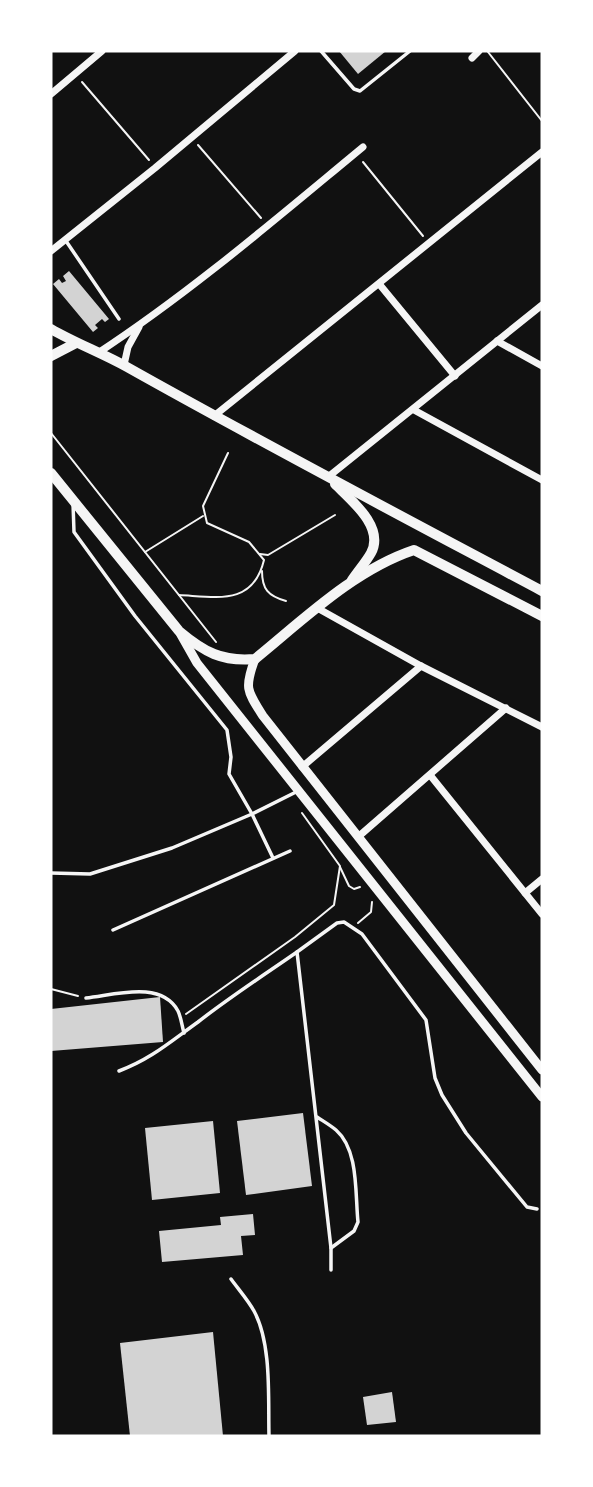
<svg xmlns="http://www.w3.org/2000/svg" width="593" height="1487" viewBox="0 0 593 1487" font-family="'Source Sans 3',sans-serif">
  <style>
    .building { fill: #d3d3d3 }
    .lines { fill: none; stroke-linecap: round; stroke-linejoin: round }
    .path { stroke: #f5f5f5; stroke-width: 2 }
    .service { stroke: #f5f5f5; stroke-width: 3.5 }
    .minor { stroke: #f5f5f5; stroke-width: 7 }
    .tertiary { stroke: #f5f5f5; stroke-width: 9 }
    .secondary { stroke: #f5f5f5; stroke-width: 10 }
  </style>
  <rect width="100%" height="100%" fill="#111"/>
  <!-- building -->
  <g class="building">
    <polygon points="339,51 386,51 358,74"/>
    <polygon points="69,271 109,319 105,322 102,319 95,325 98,328 93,332 53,284 59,279 62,283 66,281 63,276"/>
    <polygon points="160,997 163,1042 51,1051 51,1009"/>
    <polygon points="303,1113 312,1186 246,1195 237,1121"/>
    <polygon points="213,1121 220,1193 152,1200 145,1128"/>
    <polygon points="253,1214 255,1235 241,1236 243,1255 162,1262 159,1231 221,1225 220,1217"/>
    <polygon points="213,1332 223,1436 130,1436 120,1343"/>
    <polygon points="392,1392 396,1422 367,1425 363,1397"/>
  </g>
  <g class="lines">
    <!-- path -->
    <g class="path">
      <polyline points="488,52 542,121"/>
      <polyline points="82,82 149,160"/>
      <polyline points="198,145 261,218"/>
      <polyline points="363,162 423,236"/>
      <polyline points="51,433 216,642"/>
      <polyline points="145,552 203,516"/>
      <polyline points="260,554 268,555 335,515"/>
      <path d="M 262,571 C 262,589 268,596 286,601"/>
      <path d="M 179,595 C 217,597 253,606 264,560 L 249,542 L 207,523 L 203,506 L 228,453"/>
      <polyline points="340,867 349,886 354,889 360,887"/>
      <polyline points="358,923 371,912 372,902"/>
      <polyline points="51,989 78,996"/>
      <polyline points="186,1014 295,937 334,905 340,866 302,813"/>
    </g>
    <!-- service -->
    <g class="service">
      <polyline points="321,51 354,89 360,91 410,51"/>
      <polyline points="66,241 119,319"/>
      <polyline points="73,503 74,532 135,616 227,730 231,757 229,774 252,814 273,858"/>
      <polyline points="51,873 90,874 172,848 252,814 298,791"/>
      <polyline points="113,930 290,851"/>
      <polyline points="297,952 337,923 344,922 362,934 426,1020 435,1078 442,1095 466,1133 527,1207 537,1209"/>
      <path d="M 86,998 C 115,995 161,980 178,1011 C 181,1017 182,1026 184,1033"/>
      <path d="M 119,1071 C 151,1059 170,1042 198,1022 C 230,997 264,975 297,952 L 331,1248 L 331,1270"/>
      <path d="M 317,1117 C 323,1121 330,1125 336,1130 C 359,1150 355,1194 358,1222 L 354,1231 L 331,1248"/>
      <path d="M 231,1279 C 239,1290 248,1300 254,1311 C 272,1344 268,1399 269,1436"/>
    </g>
    <!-- minor -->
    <g class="minor">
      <polyline points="472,58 479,51"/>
      <polyline points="51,94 102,51"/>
      <polyline points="51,251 155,168 295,51"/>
      <polyline points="380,285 455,376"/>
      <polyline points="497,341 542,366"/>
      <path d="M 98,353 C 191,292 277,218 363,147"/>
      <polyline points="124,365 128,347 139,327"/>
      <polyline points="414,410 542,480"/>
      <polyline points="214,416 542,152"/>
      <polyline points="328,477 542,305"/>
      <polyline points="319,609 421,666 542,727"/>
      <polyline points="302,767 421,666"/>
      <polyline points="430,775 542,914"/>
      <polyline points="358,837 506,708"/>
      <polyline points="525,893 542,879"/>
    </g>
    <!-- tertiary -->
    <g class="tertiary">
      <polyline points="180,633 197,663 542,1097"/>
      <path d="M 255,659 C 244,688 247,691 263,716 L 542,1070"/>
    </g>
    <!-- secondary -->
    <g class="secondary">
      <path d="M 51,329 C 75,343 102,353 127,367 C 264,444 403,517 542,591"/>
      <polyline points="51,356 76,343"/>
      <path d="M 51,473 L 179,631 C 204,652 222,662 255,659 C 303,620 354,570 414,550 L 542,616"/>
      <path d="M 335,484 C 351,500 385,527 371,553 C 366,562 358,571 352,580"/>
    </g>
  </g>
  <!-- border -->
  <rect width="593" height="1487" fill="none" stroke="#ffffff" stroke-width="105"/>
</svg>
